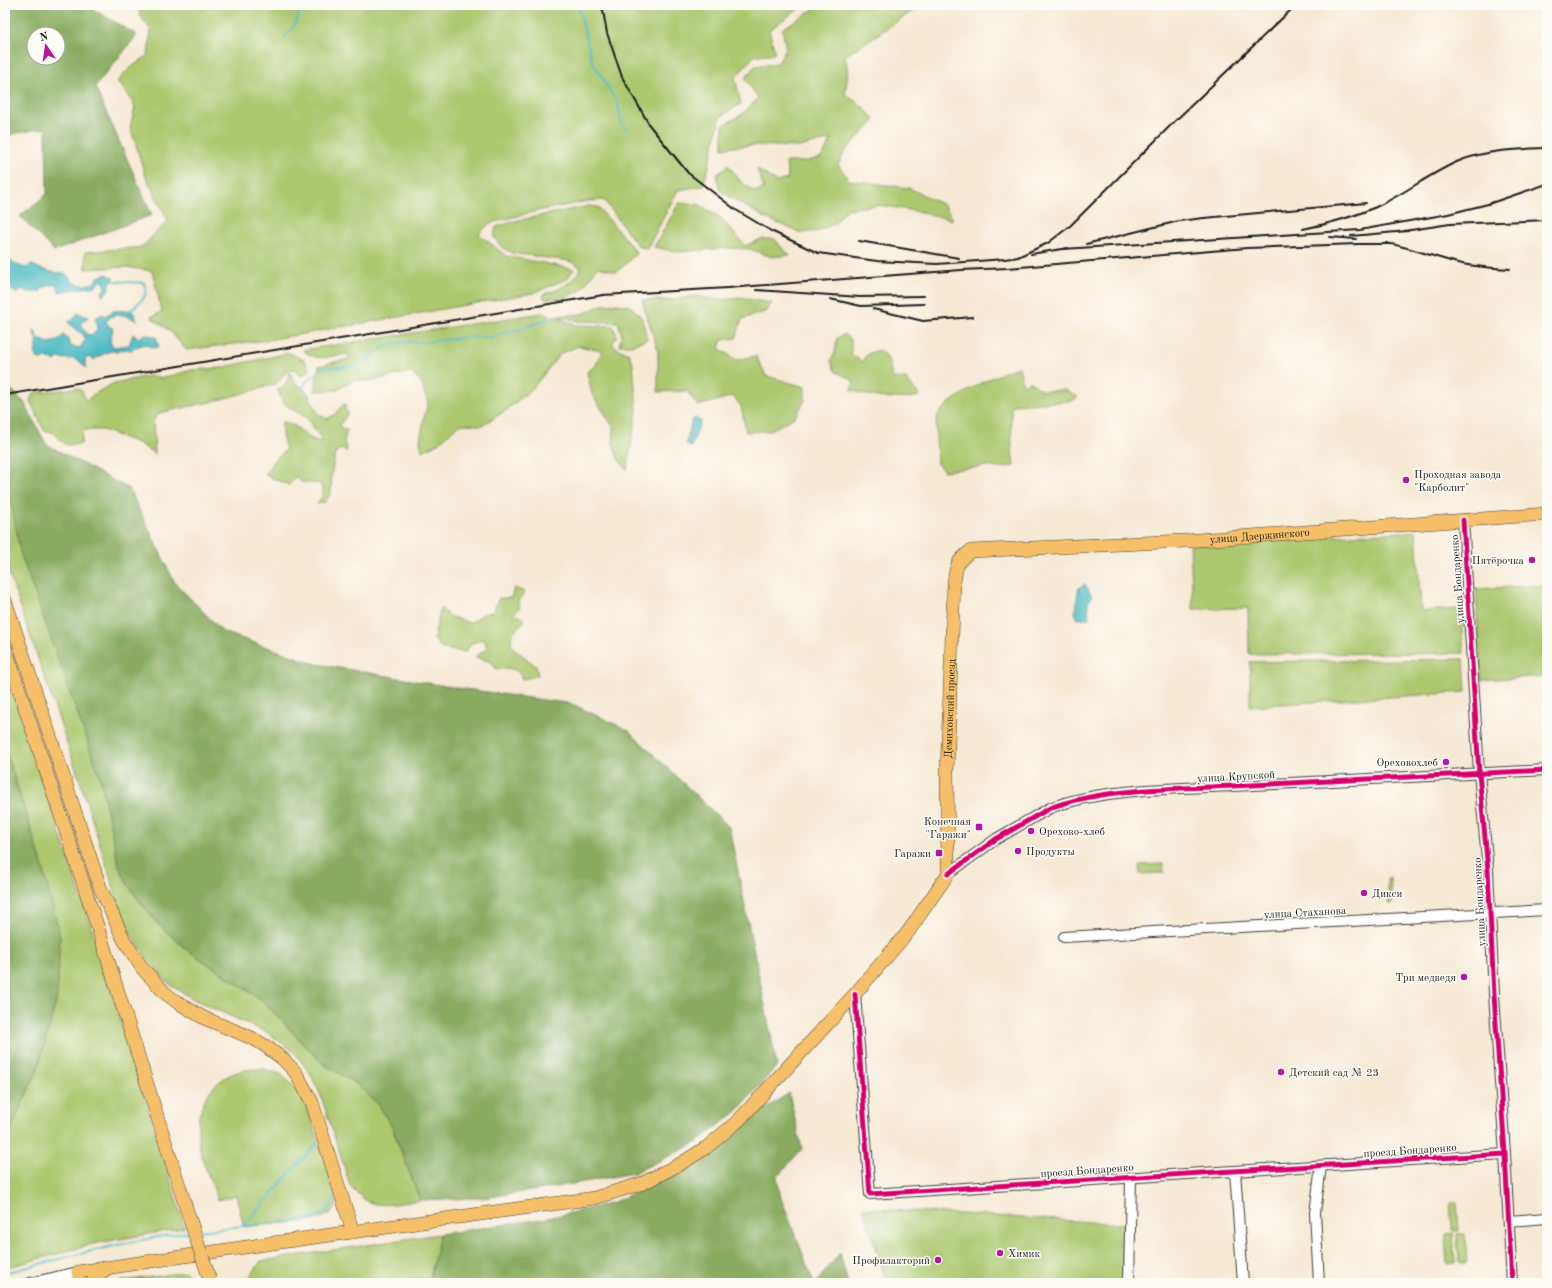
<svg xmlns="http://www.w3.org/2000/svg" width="1552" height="1288" viewBox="0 0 1552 1288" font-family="'Old Standard TT',serif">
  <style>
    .green { fill: #acc76e; stroke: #647245 }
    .forest { fill: #89ac61; stroke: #52643e; fill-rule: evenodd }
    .water { fill: #4dbbc3; stroke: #346c70 }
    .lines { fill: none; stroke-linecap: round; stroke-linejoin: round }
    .stream { stroke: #4dbbc3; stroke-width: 2 }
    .minor-casing { stroke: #3d3b38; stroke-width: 12 }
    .major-casing { stroke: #3d3b38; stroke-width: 14 }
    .minor { stroke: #fff; stroke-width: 10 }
    .major { stroke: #f6c06b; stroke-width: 13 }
    .rail { stroke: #1c1c1c; stroke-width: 2 }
    .major-bridge-casing { stroke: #3d3b38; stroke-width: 14; stroke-linecap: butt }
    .major-bridge { stroke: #f6c06b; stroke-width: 13 }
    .cycleway-casing { stroke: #fdfcf7; stroke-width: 8 }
    .cycleway { stroke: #d6006c; stroke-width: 5 }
    .poi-dot { fill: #b5179e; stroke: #fdfcf7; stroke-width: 1.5 }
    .labels { text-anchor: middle; stroke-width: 3; stroke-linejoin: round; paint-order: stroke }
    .poi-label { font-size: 11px; fill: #1c1c1c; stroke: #fdfcf7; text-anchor: start }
    .street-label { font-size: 11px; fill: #1c1c1c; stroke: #fdfcf7 }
  </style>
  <rect width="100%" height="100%" fill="#fdfcf7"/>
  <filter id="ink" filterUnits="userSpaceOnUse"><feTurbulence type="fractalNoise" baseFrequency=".025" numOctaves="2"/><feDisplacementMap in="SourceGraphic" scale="8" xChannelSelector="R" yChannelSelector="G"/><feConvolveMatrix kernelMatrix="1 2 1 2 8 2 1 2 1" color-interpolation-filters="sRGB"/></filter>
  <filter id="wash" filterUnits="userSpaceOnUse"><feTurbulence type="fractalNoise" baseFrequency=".012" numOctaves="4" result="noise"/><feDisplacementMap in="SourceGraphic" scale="16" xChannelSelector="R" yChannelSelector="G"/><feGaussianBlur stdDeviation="0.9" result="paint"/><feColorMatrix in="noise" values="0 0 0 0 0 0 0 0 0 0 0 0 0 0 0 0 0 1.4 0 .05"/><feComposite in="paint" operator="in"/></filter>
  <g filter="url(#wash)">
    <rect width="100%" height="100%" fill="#f6e9d4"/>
    <!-- green -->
    <g class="green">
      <polygon points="142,5 804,5 769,30 775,53 754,56 735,78 741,104 720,117 709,166 703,186 678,190 647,249 638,246 604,200 589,201 541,210 490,223 479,234 506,256 574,269 567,279 533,293 274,339 186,350 171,332 151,317 162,312 152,271 125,267 86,269 85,252 142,247 168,220 145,175 135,142 130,127 135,108 129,96 117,81 129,69 148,55 151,30 139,14"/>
      <polygon points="820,5 922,5 845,56 848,71 845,94 863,107 875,120 845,151 838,165 849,180 909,188 944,205 953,220 921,212 879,205 847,209 834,224 818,231 801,233 765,218 720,191 717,175 728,165 742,183 755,192 764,188 757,169 776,182 788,179 786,162 803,162 821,158 832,139 799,147 753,145 723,148 723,125 741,115 758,98 745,78 755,66 778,63 786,48 782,29"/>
      <polygon points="679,203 700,205 721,218 745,246 761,239 775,239 782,248 790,255 772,257 750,249 727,248 677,252 654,247"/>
      <path d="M 589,206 L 598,207 L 634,249 L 636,254 L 617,272 L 598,267 L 581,290 L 563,298 L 544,299 L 543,294 C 562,289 572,284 581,267 L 569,261 L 512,253 L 501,247 L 494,237 L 496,227 L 519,220 Z"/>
      <polygon points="697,296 719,300 741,298 772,303 765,312 742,319 736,338 722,340 719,348 736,360 756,356 766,376 805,387 805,400 795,417 769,431 746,432 741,406 733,396 698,406 687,391 658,392 658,351 642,300 670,300"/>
      <polygon points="616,304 631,306 642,318 647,339 632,345 619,345 622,336 618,322 579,321 555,316 583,314 601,305"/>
      <path d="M 542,313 L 576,325 L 613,326 L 617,336 L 612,344 L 617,348 L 629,354 L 633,364 L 637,410 L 627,470 L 618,459 L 613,443 L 614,428 L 592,394 L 587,372 L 596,365 L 602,351 L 579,346 L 561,353 L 532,389 L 505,411 L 481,426 C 457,421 458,426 442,440 C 437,445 429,448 422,451 L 420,441 L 424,418 L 428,402 L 420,380 L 410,372 L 369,381 L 354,380 L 337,390 L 314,391 L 319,366 L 348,359 L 349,354 C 333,355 316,363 303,350 Z"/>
      <path d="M 845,334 L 851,341 L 851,354 L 862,362 L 867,354 L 878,350 C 890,356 890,365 892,378 L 906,379 L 920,396 C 897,401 873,398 851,390 L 854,381 L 835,371 L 831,361 L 835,353 L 837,338 Z"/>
      <polygon points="289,353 304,360 310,370 301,376 294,369 286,372 276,384 215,401 159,413 153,421 155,454 138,443 103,430 83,430 81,444 66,445 52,432 44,430 30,401 33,393 77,388 82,391 86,401 94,394 114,383 149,376 162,378 192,370 220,368"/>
      <path d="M 1019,367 L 1023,385 L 1030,382 L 1043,391 L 1065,390 L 1078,397 L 1072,401 L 1013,405 L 1011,408 L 1012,450 L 1014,466 L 998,468 L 987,466 L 944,471 L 937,464 C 937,454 935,426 937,418 C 941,401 1002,371 1019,367 Z"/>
      <path d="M 290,372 L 295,383 L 303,388 L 308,394 L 318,414 L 327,419 L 335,414 L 344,404 L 346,405 L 345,409 L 348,413 L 340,425 L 341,428 L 347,429 L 344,441 L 347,451 L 340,449 L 335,454 L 331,478 L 332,485 L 330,495 L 325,502 L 317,504 L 323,495 L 321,484 L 301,482 L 297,477 L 289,485 L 265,475 L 273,461 L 286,450 L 282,435 L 282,422 C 299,422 304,441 323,442 L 307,418 L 284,404 L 277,389 L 285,386 Z"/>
      <path d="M 5,486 L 11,501 L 100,777 L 119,866 L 127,883 L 138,899 L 159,925 L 187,950 L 262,1000 L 322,1063 L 358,1085 L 379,1105 L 392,1127 L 420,1200 C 406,1202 381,1208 369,1202 C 362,1199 355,1191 350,1185 L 321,1096 L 310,1073 L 294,1052 L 268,1033 L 195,1000 L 169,984 L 150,962 L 131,935 L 118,902 L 80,781 L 5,562 Z"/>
      <polygon points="1416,531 1421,611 1460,609 1464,653 1249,654 1248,608 1193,609 1190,545"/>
      <polygon points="1547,585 1547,676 1481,680 1476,589"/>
      <path d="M 514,588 L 525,592 L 518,601 L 520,607 L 513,615 L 520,616 L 525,620 L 512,634 L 511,646 L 536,666 L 538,676 L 522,679 L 518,671 L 508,668 L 496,669 L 491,662 L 475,657 L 487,648 L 484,639 L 472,643 L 465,652 L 442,649 L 434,639 C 435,628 439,619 441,608 L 449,616 L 470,623 L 483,614 L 493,612 L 499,598 L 511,598 Z"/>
      <polygon points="1464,659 1466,692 1250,706 1250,662"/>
      <polygon points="5,670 91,926 180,1211 184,1228 97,1243 5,1268 5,1142 42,864 5,749"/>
      <polygon points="1163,864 1164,873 1140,874 1140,865"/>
      <polygon points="1390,877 1392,904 1389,904 1387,878"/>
      <path d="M 264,1069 L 281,1074 L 295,1087 L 306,1104 L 338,1199 C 336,1211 326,1217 315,1220 L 244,1227 L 236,1195 L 218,1200 C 212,1183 204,1167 200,1150 C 192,1114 206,1078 245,1070 C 251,1069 258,1069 264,1069 Z"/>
      <polygon points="1450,1202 1457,1202 1459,1231 1452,1231"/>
      <polygon points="863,1208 1123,1224 1123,1283 887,1283"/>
      <polygon points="440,1234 429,1283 251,1283 249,1278 261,1261"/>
      <polygon points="1453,1234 1455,1263 1447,1264 1445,1235"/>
      <polygon points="1457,1234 1465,1234 1467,1263 1459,1263"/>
      <polygon points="186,1272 197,1283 119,1283 122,1281"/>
    </g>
    <!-- forest -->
    <g class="forest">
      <path d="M 5,5 L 86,5 L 137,35 L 95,87 L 152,215 L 54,251 L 20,216 L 47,194 L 46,128 L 5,135 ZM 34,34 L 58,34 L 58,58 L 34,58 Z"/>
      <polygon points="5,383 24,402 46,444 129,489 175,583 223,632 316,664 458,688 572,704 628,730 729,827 777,1066 736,1112 696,1143 634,1173 544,1189 482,1198 420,1200 392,1127 379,1105 358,1085 322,1063 262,1000 187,950 159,925 138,899 127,883 119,866 100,777 20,552 11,501 5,486"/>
      <polygon points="5,749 42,864 60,936 57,998 38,1069 5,1142"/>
      <polygon points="789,1093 802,1149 777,1177 781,1198 814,1283 429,1283 440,1234 548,1218 612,1203 649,1186"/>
      <polygon points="840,1253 848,1283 816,1283"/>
    </g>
    <!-- water -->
    <g class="water">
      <path d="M 5,255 C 11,262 17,266 27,268 L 31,264 C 41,270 52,273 64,273 L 70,278 L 73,283 L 83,285 L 94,283 L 98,277 L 107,274 L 113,277 L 114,281 L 109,282 L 109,290 L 103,296 L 101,294 L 106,286 L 102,280 L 100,281 L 96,286 L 59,292 L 57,285 L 51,285 L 41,289 L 40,292 L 28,292 L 22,289 L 17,294 L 9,288 L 11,281 L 10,275 L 5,271 Z"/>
      <path d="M 131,310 L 134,313 L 137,321 C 127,315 114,310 106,322 L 110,327 L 113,328 L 110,342 L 113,347 L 129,345 L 133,334 L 139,338 L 145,334 L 156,337 L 159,346 L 155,348 L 143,344 L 131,350 L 125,349 L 117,352 L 111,351 L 99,356 L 94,360 L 89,357 L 85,359 L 86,368 L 79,361 L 73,358 L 69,359 L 57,358 L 55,361 L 49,358 L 40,359 L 36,357 C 34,352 37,348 37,343 C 36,338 34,334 34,329 L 38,338 L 48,343 L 57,341 L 64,335 L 67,337 L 70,346 L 80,348 L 86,339 C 81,331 73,329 68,322 L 72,321 L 78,313 L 88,317 L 81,323 L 84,330 L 88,335 L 93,334 L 97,329 L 97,322 L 95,318 L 103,314 L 105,316 L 113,311 Z"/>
      <polygon points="697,418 701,421 691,447 686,443 692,420"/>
      <polygon points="1085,584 1092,596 1088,603 1089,618 1077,618 1075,613 1078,591 1079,588"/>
    </g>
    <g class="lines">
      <!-- stream -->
      <g class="stream">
        <polyline points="578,5 592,61 617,102 622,124 628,131"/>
        <path d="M 285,37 C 290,33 296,23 298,17 C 300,12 298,11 302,5"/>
        <path d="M 114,281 L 144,283 C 150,297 140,301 131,310"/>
        <polyline points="303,388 307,381 322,368 360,366 373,354 389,344 406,342 427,342 469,337 492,337 529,326 555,316"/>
        <polyline points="244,1225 318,1142 319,1143"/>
        <path d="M 199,1231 L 314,1218 C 325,1213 333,1208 335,1195"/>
        <path d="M 5,1273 C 66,1257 126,1241 188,1232"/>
      </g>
    </g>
  </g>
  <g filter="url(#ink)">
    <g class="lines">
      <!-- minor casing -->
      <g class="minor-casing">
        <g id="minor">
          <polyline points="1463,520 1479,773 1488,870 1494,995 1505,1154 1512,1283"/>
          <path d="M 948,874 L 996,839 L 1050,808 C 1102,788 1177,789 1233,786 C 1337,780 1442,775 1547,770"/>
          <polyline points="1064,937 1547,910"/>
          <polyline points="855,994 870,1194 1505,1154"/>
          <polyline points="1235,1171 1243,1283"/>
          <polyline points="1509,1221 1547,1218"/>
          <polyline points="30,1283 78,1272"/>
          <polyline points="1129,1283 1131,1177"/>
          <polyline points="1319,1283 1315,1213 1321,1166"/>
        </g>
      </g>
      <!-- major casing -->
      <g class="major-casing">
        <g id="major">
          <polyline points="5,600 100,887 124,940 142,968 165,993 177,1002 204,1018 252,1038 264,1045 283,1059 296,1073 312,1102 353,1232"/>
          <polyline points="5,647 96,922 189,1217"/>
          <path id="s1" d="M 81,1283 L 78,1272 L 266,1244 L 595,1198 L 643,1183 L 682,1163 L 707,1147 L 739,1120 L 855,994 L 908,932 L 948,874 L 947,772 L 954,582 C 957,564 956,562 971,551 L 1185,541 L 1547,514"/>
          <polyline points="92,1283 97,1275 108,1268"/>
        </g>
      </g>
      <!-- minor -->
      <use href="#minor" class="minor"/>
      <!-- major -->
      <use href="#major" class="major"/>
      <!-- rail -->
      <g class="rail">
        <polyline points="602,5 607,33 622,77 650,126 688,173 736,210 771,231 818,253 877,261 937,264 1005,259 1018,257 1048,243 1070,226 1173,123 1296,5"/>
        <path d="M 1303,229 C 1328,224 1353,217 1376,207 C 1405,194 1430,173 1459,161 C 1487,150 1518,149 1547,148"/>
        <polyline points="1404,231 1450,224 1547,220"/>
        <polyline points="1351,236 1408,231"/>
        <polyline points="1330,237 1356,239"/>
        <polyline points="859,241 959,258"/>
        <path d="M 1386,243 C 1410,247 1433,257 1458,263 C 1475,267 1492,268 1510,269"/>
        <polyline points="1086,244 1179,221 1204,218 1366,203"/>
        <polyline points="1063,249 1360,230 1448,214 1488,204 1547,184"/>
        <polyline points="1031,254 1068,248"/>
        <polyline points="756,290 860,297 924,296"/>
        <polyline points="830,299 861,306 924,304"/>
        <polyline points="873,309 923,321 973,317"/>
        <polyline points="5,395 603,295 728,288 961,270 1008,268 1247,248 1358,244 1391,244"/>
      </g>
      <!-- major-bridge casing -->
      <g class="major-bridge-casing">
        <polyline id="major-bridge" points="189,1217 210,1280"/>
      </g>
      <!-- major-bridge -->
      <use href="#major-bridge" class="major-bridge"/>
      <!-- cycleway casing -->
      <g class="cycleway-casing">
        <g id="cycleway">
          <polyline points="1463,520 1479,773 1488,870 1494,995 1505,1154 1512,1283"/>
          <path d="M 948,874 L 996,839 L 1050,808 C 1102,788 1177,789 1233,786 C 1337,780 1442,775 1547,770"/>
          <polyline points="855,994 870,1194 1505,1154"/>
        </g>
      </g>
      <!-- cycleway -->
      <use href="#cycleway" class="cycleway"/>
    </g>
  </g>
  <!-- markers -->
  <g class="poi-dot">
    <circle cx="1406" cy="480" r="4"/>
    <circle cx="1532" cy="560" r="4"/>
    <circle cx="1446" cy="762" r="4"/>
    <rect x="975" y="823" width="8" height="8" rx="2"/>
    <circle cx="1031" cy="831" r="4"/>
    <circle cx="1018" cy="851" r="4"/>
    <rect x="935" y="849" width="8" height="8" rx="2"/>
    <circle cx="1364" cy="893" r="4"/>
    <circle cx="1464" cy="977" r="4"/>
    <circle cx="1281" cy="1072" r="4"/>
    <circle cx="1000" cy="1253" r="4"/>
    <circle cx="938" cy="1260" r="4"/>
  </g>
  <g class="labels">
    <!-- poi labels -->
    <g class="poi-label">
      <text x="1414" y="478">Проходная завода<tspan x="1414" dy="13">"Карболит"</tspan></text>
      <text x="1524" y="564" text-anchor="end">Пятёрочка</text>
      <text x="1438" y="766" text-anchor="end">Ореховохлеб</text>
      <text x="971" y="825" text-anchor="end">Конечная<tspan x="971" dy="13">"Гаражи"</tspan></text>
      <text x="1039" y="835">Орехово-хлеб</text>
      <text x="1026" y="855">Продукты</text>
      <text x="931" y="857" text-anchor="end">Гаражи</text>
      <text x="1372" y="897">Дикси</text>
      <text x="1456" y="981" text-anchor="end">Три медведя</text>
      <text x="1289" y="1076">Детский сад № 23</text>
      <text x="1008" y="1257">Химик</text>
      <text x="930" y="1264" text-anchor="end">Профилакторий</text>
    </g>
    <!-- street labels -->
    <g class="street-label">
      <text dy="4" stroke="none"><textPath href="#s1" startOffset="1641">улица Дзержинского</textPath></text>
      <text transform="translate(1457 579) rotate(-94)" y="4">улица Бондаренко</text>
      <text dy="4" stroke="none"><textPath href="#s1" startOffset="1188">Демиховский проезд</textPath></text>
      <text transform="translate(1236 776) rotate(-3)" y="4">улица Крупской</text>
      <text transform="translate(1479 902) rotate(-93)" y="4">улица Бондаренко</text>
      <text transform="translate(1305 912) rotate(-3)" y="4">улица Стаханова</text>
      <text transform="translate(1410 1150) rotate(-4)" y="4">проезд Бондаренко</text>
      <text transform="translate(1087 1170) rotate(-4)" y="4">проезд Бондаренко</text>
    </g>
  </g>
  <!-- margin -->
  <rect width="1552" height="1288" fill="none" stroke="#fdfcf7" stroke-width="20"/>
  <!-- north arrow -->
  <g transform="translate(46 46) rotate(347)"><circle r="19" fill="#fdfcf7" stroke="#a3a29f"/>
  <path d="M0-3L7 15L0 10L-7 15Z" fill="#b5179e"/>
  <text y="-6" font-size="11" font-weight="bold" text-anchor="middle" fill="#1c1c1c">N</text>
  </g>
</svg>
